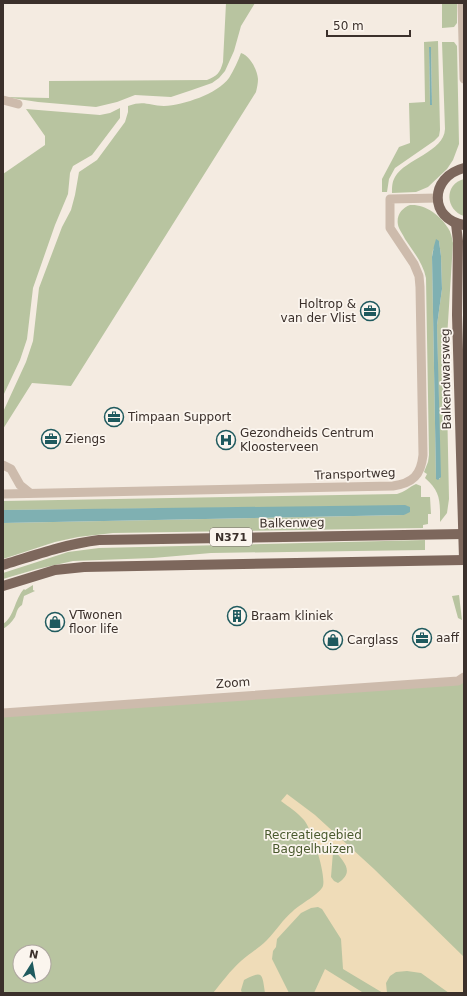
<svg xmlns="http://www.w3.org/2000/svg" width="467" height="996" viewBox="0 0 467 996" font-family="'DejaVu Sans',sans-serif">
  <style>
    .green { fill: #b8c4a0; fill-rule: evenodd }
    .sand { fill: #efdcb8; fill-rule: evenodd }
    .water { fill: #7fb0b2 }
    .lines { fill: none; stroke-linecap: round; stroke-linejoin: round }
    .street { stroke: #cdbbac; stroke-width: 9 }
    .primary { stroke: #7d675c; stroke-width: 10 }
    .labels { text-anchor: middle; stroke-width: 3.5; stroke-linejoin: round; paint-order: stroke }
    .shield { fill: #fbf5ee; stroke: #756b66; stroke-width: 1 }
    .shield-label { font-size: 11px; font-weight: bold; fill: #3b302b }
    .poi-label { font-size: 12px; fill: #3b302b; stroke: #fbf5ee; text-anchor: start }
    .street-label { font-size: 12px; fill: #3b302b; stroke: #fbf5ee }
    .park-label { font-size: 12px; fill: #4a5a2e; stroke: #fbf5ee }
  </style>
  <rect width="100%" height="100%" fill="#f4ebe1"/>
  <!-- green -->
  <g class="green">
    <path d="M 226,3 L 255,3 L 241,26 L 234,51 L 225,71 L 219,78 L 212,83 L 192,90 L 171,97 L 135,95 L 117,102 L 96,107 L 38,102 L 5,97 L 49,98 L 49,81 L 207,80 C 217,76 220,73 223,62 Z"/>
    <polygon points="442,3 457,3 457,23 454,27 442,28"/>
    <path d="M 438,41 L 440,130 L 439,136 L 434,141 L 395,168 L 389,179 L 387,192 L 382,192 L 382,179 L 399,147 L 410,143 L 409,103 L 425,102 L 424,42 ZM 430,47 L 431,48 L 432,105 L 430,105 L 429,48 Z"/>
    <path d="M 442,42 L 454,42 L 457,46 L 459,144 L 453,160 L 447,169 L 428,187 L 416,192 L 392,193 C 392,187 392,182 395,177 C 405,159 444,152 445,129 Z"/>
    <path d="M 241,53 C 250,56 257,69 258,79 C 258,83 257,88 256,92 L 71,386 L 32,383 L 3,429 L 3,412 L 26,362 L 33,341 L 39,288 L 62,227 L 71,210 L 75,195 L 79,172 L 97,160 L 125,122 L 128,112 L 128,106 C 145,100 149,106 164,106 C 184,105 217,94 229,78 C 234,70 238,61 241,53 Z"/>
    <polygon points="120,108 120,118 92,155 73,166 70,173 68,194 55,225 33,288 27,339 20,360 3,396 3,174 45,145 45,136 26,109 100,115 110,113"/>
    <path d="M 464,179 L 464,216 C 445,210 444,184 464,179 Z"/>
    <path d="M 410,205 C 425,204 440,215 448,228 C 451,232 452,238 453,243 L 446,354 L 449,499 L 447,513 L 440,522 C 440,501 441,492 425,478 L 427,474 L 424,472 L 428,462 L 429,455 L 426,278 C 423,263 413,251 405,239 C 403,234 399,230 398,225 C 396,215 402,208 410,205 ZM 439,241 L 441,256 L 442,289 L 437,325 L 440,479 L 436,479 L 432,257 L 433,250 Z"/>
    <path d="M 416,484 L 421,486 L 421,497 L 430,497 L 431,514 L 428,514 L 428,524 L 423,525 L 423,528 L 113,533 L 78,537 L 55,542 L 3,559 L 3,523 L 404,515 L 408,506 L 3,510 L 3,501 L 397,494 C 405,492 409,487 416,484 Z"/>
    <polygon points="425,540 425,550 211,553 153,558 73,561 37,569 3,579 3,573 68,552 99,548"/>
    <path d="M 33,585 L 33,590 L 35,591 L 24,596 L 22,605 C 17,608 17,612 15,617 C 12,622 8,626 3,629 L 3,624 C 15,616 14,600 24,589 L 25,590 Z"/>
    <polygon points="459,595 462,620 458,618 452,596"/>
    <path d="M 464,677 L 464,993 L 3,993 L 3,713 ZM 20,952 L 44,952 L 44,976 L 20,976 Z"/>
  </g>
  <!-- sand -->
  <g class="sand">
    <path d="M 287,794 L 315,815 L 374,869 L 464,957 L 464,993 L 449,993 L 421,973 L 407,971 L 396,972 L 390,976 L 386,983 L 387,993 L 383,993 L 343,969 L 341,939 L 322,909 L 318,907 L 311,908 L 301,913 L 277,939 L 276,947 L 273,951 L 272,959 L 289,993 L 265,993 C 262,973 263,970 244,980 L 241,990 L 242,993 L 213,993 C 222,982 230,971 241,961 C 249,954 259,948 267,940 C 276,931 283,919 293,911 C 299,905 321,893 323,886 C 326,874 312,830 304,820 C 297,812 289,807 281,801 ZM 335,851 C 344,862 355,872 338,883 L 334,881 L 331,877 L 333,852 Z"/>
    <polygon points="325,969 362,992 363,993 314,993"/>
  </g>
  <!-- water -->
  <g class="water">
    <polygon points="429,47 431,47 432,105 430,105"/>
    <polygon points="436,239 439,241 441,256 442,289 437,325 441,477 438,480 436,479 432,257 434,246"/>
    <polygon points="405,505 410,507 410,512 404,515 3,523 3,510"/>
  </g>
  <g class="lines">
    <!-- street -->
    <g class="street">
      <polyline points="462,3 464,79"/>
      <polyline points="3,100 18,104"/>
      <polyline points="3,465 11,469 20,485 30,493"/>
      <path d="M 3,494 L 393,486 C 413,483 421,475 423,455 L 420,287 L 419,276 L 414,264 L 390,228 L 390,199 L 437,198"/>
      <polyline points="3,713 458,681 464,677"/>
    </g>
    <!-- primary -->
    <g class="primary">
      <path d="M 464,168 C 429,177 429,219 464,225"/>
      <polyline points="456,224 458,241 457,315 464,559"/>
      <path d="M 3,565 C 35,555 66,544 99,540 L 464,534"/>
      <polyline points="3,586 55,570 84,567 464,560"/>
    </g>
  </g>
  <!-- icons -->
  <defs>
    <g id="office-ring" transform="scale(1)"><circle r="9.5" fill="#fbf5ee" stroke="#1f5a5e" stroke-width="1.5"/><path d="M-6-3h4V-5.5h4V-3h4V5H-6ZM-1-4.5V-3h2v-1.5ZM-6 0V1H6V0Z" fill="#1f5a5e"/></g>
    <g id="hospital-ring" transform="scale(1)"><circle r="9.5" fill="#fbf5ee" stroke="#1f5a5e" stroke-width="1.5"/><path d="M-5-5h3v3.5h4V-5h3V5h-3V1.5h-4V5h-3Z" fill="#1f5a5e"/></g>
    <g id="building-ring" transform="scale(1)"><circle r="9.5" fill="#fbf5ee" stroke="#1f5a5e" stroke-width="1.5"/><path d="M-4-6H4V6H1V3H-1V6H-4ZM-2.5-4.3h1.7v1.8h-1.7ZM.8-4.3h1.7v1.8H.8ZM-2.5-1h1.7V.8h-1.7ZM.8-1h1.7V.8H.8Z" fill="#1f5a5e"/></g>
    <g id="shop-ring" transform="scale(1)"><circle r="9.5" fill="#fbf5ee" stroke="#1f5a5e" stroke-width="1.5"/><path d="M-5-2.5h2.3a2.7 3.5 0 0 1 5.4 0H5L5.5 6h-11ZM-1.5-2.5h3a1.5 2.3 0 0 0-3 0Z" fill="#1f5a5e"/></g>
  </defs>
  <g fill-rule="evenodd">
    <use href="#office-ring" x="370" y="311"/>
    <use href="#office-ring" x="114" y="417"/>
    <use href="#office-ring" x="51" y="439"/>
    <use href="#hospital-ring" x="226" y="440"/>
    <use href="#building-ring" x="237" y="616"/>
    <use href="#shop-ring" x="55" y="622"/>
    <use href="#office-ring" x="422" y="638"/>
    <use href="#shop-ring" x="333" y="640"/>
  </g>
  <g class="labels">
    <!-- shield labels -->
    <rect class="shield" x="210" y="528" width="42" height="18" rx="3"/>
    <g class="shield-label">
      <text x="231" y="541">N371</text>
    </g>
    <!-- poi labels -->
    <g class="poi-label">
      <text x="356" y="308" text-anchor="end">Holtrop &amp;<tspan x="356" dy="14">van der Vlist</tspan></text>
      <text x="128" y="421">Timpaan Support</text>
      <text x="240" y="437">Gezondheids Centrum<tspan x="240" dy="14">Kloosterveen</tspan></text>
      <text x="65" y="443">Ziengs</text>
      <text x="69" y="619">VTwonen<tspan x="69" dy="14">floor life</tspan></text>
      <text x="251" y="620">Braam kliniek</text>
      <text x="436" y="642">aaff</text>
      <text x="347" y="644">Carglass</text>
    </g>
    <!-- street labels -->
    <g class="street-label">
      <text transform="translate(446 379) rotate(-91)" y="4">Balkendwarsweg</text>
      <text transform="translate(355 474) rotate(-2)" y="4">Transportweg</text>
      <text transform="translate(292 523) rotate(-1)" y="4">Balkenweg</text>
      <text transform="translate(233 683) rotate(-4)" y="4">Zoom</text>
    </g>
    <!-- park labels -->
    <g class="park-label">
      <text x="313" y="839">Recreatiegebied<tspan x="313" dy="14">Baggelhuizen</tspan></text>
    </g>
  </g>
  <!-- border -->
  <rect width="467" height="996" fill="none" stroke="#3b302b" stroke-width="8"/>
  <!-- north arrow -->
  <g transform="translate(32 964) rotate(11)"><circle r="19" fill="#fbf5ee" stroke="#aea6a0"/>
  <path d="M0-3L7 15L0 10L-7 15Z" fill="#1f5a5e"/>
  <text y="-6" font-size="11" font-weight="bold" text-anchor="middle" fill="#3b302b">N</text>
  </g>
  <!-- scale -->
  <path d="M327 30v6h83v-6" fill="none" stroke="#3b302b" stroke-width="2"/>
  <text x="333" y="30" font-size="12" fill="#3b302b" stroke="#fbf5ee" stroke-width="3" paint-order="stroke">50 m</text>
</svg>
